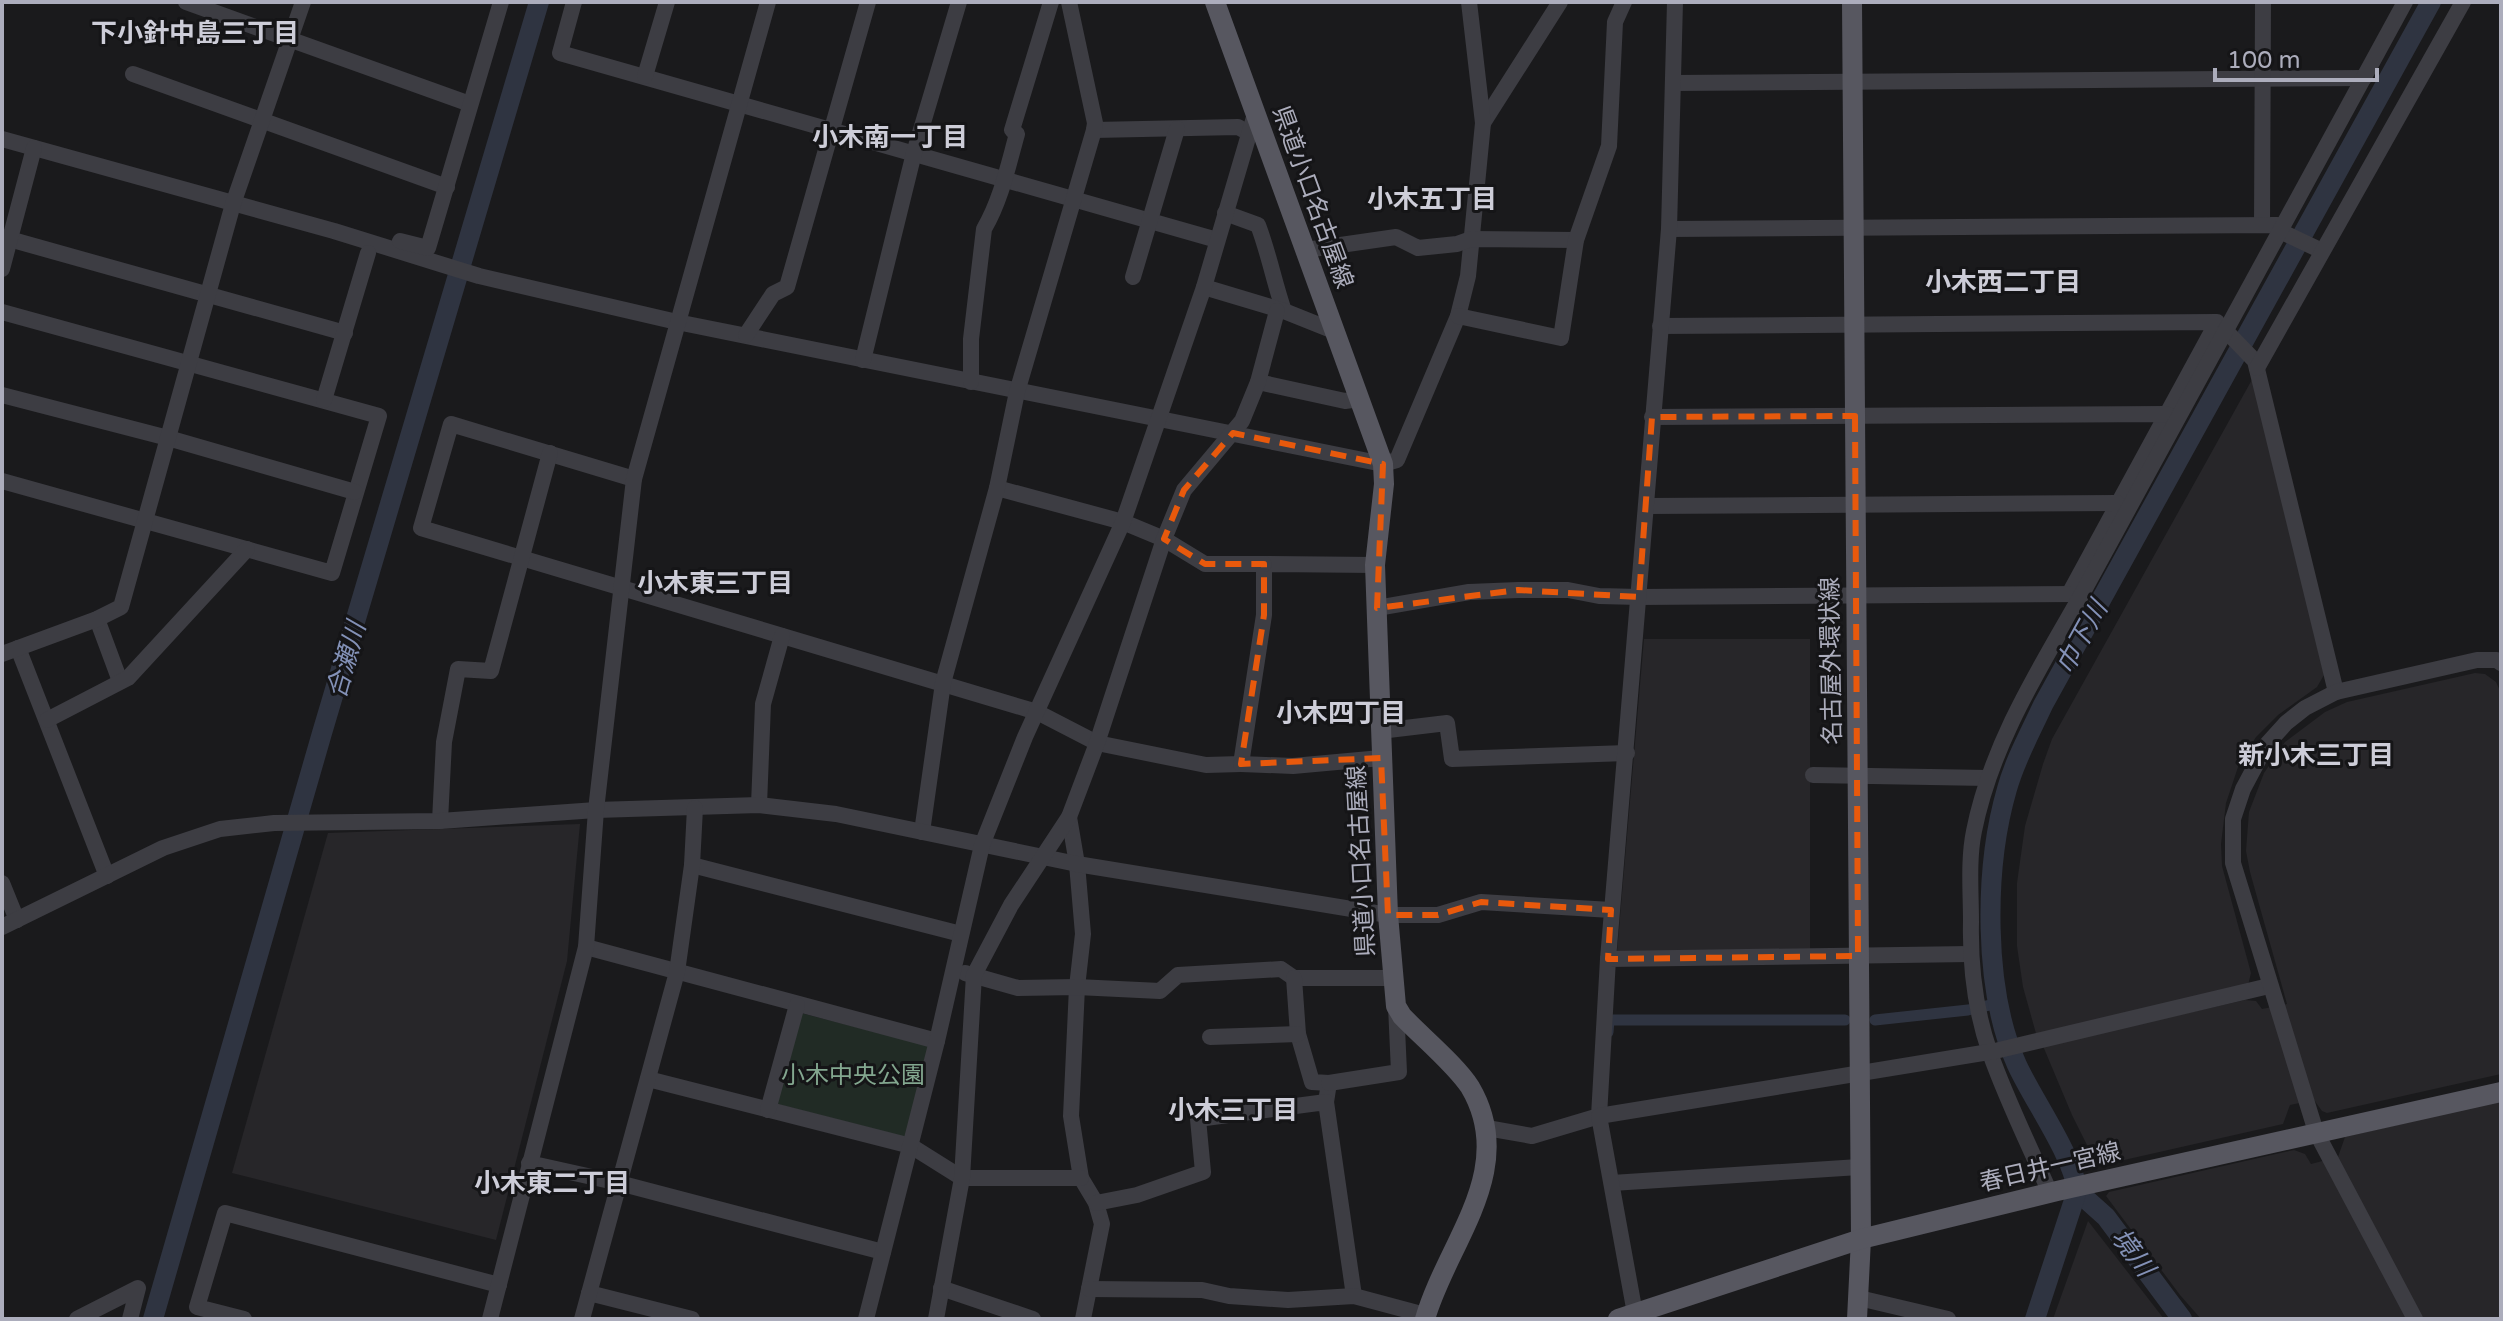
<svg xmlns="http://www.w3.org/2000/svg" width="2503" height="1321" viewBox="0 0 2503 1321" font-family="'Varela Round','Noto Sans JP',sans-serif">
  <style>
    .built { fill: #272629 }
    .green { fill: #212b25 }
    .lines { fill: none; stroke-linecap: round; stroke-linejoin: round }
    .canal { stroke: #2f3441; stroke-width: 11 }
    .river { stroke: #2f3441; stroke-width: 20 }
    .minor { stroke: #3d3d43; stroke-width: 16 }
    .major { stroke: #575760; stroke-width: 20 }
    .marked { fill: none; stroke: #e8590c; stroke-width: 6; stroke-dasharray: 16 10; stroke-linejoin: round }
    .labels { text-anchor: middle; stroke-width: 6; stroke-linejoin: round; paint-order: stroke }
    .street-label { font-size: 24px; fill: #acadbc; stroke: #151517 }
    .park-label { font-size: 24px; fill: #83a78f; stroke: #151517 }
    .neighbourhood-label { font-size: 26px; font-weight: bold; fill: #cdcdd8; stroke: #151517 }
    .water-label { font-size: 26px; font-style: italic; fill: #8391b7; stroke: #151517 }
  </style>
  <rect width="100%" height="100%" fill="#1a1a1c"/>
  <!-- built -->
  <g class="built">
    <polygon points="2254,376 2324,675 2317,687 2278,715 2256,737 2239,764 2226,803 2221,844 2222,866 2251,973 2248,985 2037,1037 2023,987 2017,946 2017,883 2025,826 2043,764 2052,739"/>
    <polygon points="1644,639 1810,639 1810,949 1617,952"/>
    <polygon points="2475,673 2485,674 2496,682 2501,693 2501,1074 2327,1113 2322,1111 2314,1100 2290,1105 2283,1124 2102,1165 2091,1153 2072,1115 2043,1046 2245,1000 2256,1001 2262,1009 2287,1004 2250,872 2246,851 2249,812 2264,773 2285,742 2325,712 2347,702"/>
    <polygon points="580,824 567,961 496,1240 232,1173 328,833"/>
    <polygon points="2501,1101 2501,1319 2201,1319 2180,1295 2106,1196 2109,1192 2294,1150 2305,1154 2311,1164 2338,1157 2345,1137"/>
    <polygon points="2088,1221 2164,1319 2053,1319"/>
  </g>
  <!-- green -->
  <polygon class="green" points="801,1013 929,1046 905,1137 777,1104"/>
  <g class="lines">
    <!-- canal -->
    <g class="canal">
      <polyline points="1875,1020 1968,1010 1999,1003"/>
      <polyline points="1608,1032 1609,1020 1845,1020"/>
    </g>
    <!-- river -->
    <g class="river">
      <polyline points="2077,1191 2106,1217 2182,1319"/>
      <polyline points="153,1319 322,733 539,2"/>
      <path d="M 2035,1319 L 2077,1191 C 2074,1157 2033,1100 2017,1065 C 1983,990 1984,868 2007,789 C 2015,760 2030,733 2043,705 L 2431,2"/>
    </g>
    <!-- minor -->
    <g class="minor">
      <polyline points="186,2 470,104"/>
      <polyline points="574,2 560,53 1217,240"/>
      <polyline points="133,74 447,187"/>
      <polyline points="645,76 667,2"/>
      <polyline points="1673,83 2364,78"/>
      <polyline points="1483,123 1560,2"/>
      <polyline points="1094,130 1238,127 1249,133"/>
      <polyline points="2,139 334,231 479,276 677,322 1383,464 1397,460 1458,316 1468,276 1483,123 1469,2"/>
      <path d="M 1225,213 L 1258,225 C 1269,254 1274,282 1284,311"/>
      <polyline points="2262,225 2263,2"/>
      <polyline points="1669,229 2277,225 2280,231 2322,251"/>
      <polyline points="2,237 345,333"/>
      <polyline points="400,241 428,248 501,2"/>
      <polyline points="1306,250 1396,237 1418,248 1457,244 1471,239 1576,240"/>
      <polyline points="2,269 34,148"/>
      <polyline points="1133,277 1177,129"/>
      <polyline points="1204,287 1284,311 1334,331"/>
      <polyline points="2,312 379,416 332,573 2,481"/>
      <polyline points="1458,316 1561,338 1576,240 1609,146 1615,22 1624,2"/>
      <polyline points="1660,326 2217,322 2069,594"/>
      <polyline points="2225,330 2255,361 2336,692"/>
      <polyline points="746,335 773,294 787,287 868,2"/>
      <polyline points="863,360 914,153 959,2"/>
      <polyline points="2257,368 2463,2"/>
      <path d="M 971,382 L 971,339 L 984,229 C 1001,200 1008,166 1017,134 L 1012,130 L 1051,2"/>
      <polyline points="1258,382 1345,401 1359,399"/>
      <polyline points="2,395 168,438 355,492"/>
      <polyline points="324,400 368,253"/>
      <polyline points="1652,417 2166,414 2174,417"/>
      <polyline points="634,479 451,424 421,528 1037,712 1097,743 1206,765 1241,764 1264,615 1264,564 1375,565"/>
      <polyline points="997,488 1123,522 1164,539 1205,564 1264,564"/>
      <polyline points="1647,506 2117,503"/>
      <polyline points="1377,608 1469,592 1518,590 1568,590 1599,596 1639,597 2078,594"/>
      <polyline points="97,619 120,681"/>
      <polyline points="18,648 107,876"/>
      <polyline points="2,654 97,619 121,607 233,204 303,2"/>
      <polyline points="47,720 128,678 247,549"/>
      <polyline points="1380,731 1447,723 1452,759 1627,753"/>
      <polyline points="1241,764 1293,766 1381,758"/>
      <polyline points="1813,775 1988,778"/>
      <polyline points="759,805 763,704 782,636"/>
      <polyline points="1069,817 1077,864 1083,934 1077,987 1071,1116 1081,1178 1096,1203 1102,1224 1083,1319"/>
      <polyline points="440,821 444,742 458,669 491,671 550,453"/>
      <polyline points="922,832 943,683 997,488 1017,392 1094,130 1095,123 1069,2"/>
      <polyline points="692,865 961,934"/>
      <polyline points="2,883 17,920"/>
      <polyline points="2,927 163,848 220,829 274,823 440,821 596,810 759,805 836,814 1077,864 1388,915 1438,915 1481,902 1611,910"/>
      <polyline points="586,947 937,1041"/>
      <polyline points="1608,959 1669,229 1675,2"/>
      <polyline points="965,973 1018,988 1077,987 1160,991 1178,975 1281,969 1294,978 1393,978"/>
      <polyline points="1294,978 1298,1034 1312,1082 1329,1083 1326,1102"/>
      <polyline points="1210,1037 1298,1034"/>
      <polyline points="648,1079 911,1146 962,1178 1081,1178"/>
      <polyline points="1329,1083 1399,1072 1396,1006"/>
      <polyline points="768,1110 797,1005"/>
      <polyline points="1487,1128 1532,1136 1599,1116 1608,959 1970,954"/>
      <polyline points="529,1163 619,1183 883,1252"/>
      <polyline points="1612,1183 1859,1167"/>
      <path d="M 2050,1193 C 2030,1147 2007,1101 1990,1053 C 1975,1010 1970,967 1971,922 C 1971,892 1968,860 1974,831 C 1991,745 2039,669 2082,594 L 2405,2"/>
      <polyline points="1096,1203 1137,1195 1203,1172 1198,1119 1326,1102 1354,1296"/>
      <polyline points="941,1288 1033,1319"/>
      <polyline points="1089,1289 1202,1290 1229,1296 1288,1300 1354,1296 1425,1315"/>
      <polyline points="589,1293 692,1319"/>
      <polyline points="1859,1298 1948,1319"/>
      <polyline points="77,1319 138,1288 130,1319"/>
      <polyline points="244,1319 197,1307 225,1213 499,1285"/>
      <polyline points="490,1319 586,947 596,810 634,479 768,2"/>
      <polyline points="582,1319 677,972 692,865 695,808"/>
      <polyline points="866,1319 937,1041 982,845 1025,737 1123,522 1204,287 1255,114"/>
      <polyline points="936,1319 962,1178 974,975 1011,905 1069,817 1097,743 1164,539 1184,490 1242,421 1258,382 1277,311"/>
      <polyline points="1636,1319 1599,1116 1995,1051 2269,986"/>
      <polyline points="2415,1319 2316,1132 2233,863 2233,819 2243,789 2267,744 2286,723 2305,708 2336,692 2477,660 2497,660 2501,663"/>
    </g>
    <!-- major -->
    <g class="major">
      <path d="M 1215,2 L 1383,464 L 1384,484 L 1375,565 L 1388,915 L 1396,1006 L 1402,1016 C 1421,1036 1456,1065 1470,1087 C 1519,1170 1447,1242 1425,1319"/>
      <polyline points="1852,2 1861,1239 1857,1319"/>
      <polyline points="1618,1319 1861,1239 2057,1191 2501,1092"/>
    </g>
  </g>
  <!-- marked area -->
  <path class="marked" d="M 1855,416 L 1858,956 L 1608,959 L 1611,910 L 1481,902 L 1438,915 L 1388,915 L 1381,758 L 1241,764 L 1264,615 L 1264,564 L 1205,564 L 1164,539 L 1184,490 L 1233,433 L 1383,464 L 1377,608 L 1518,590 L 1639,597 L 1652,417 Z"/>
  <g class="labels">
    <!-- street labels -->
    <g class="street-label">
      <text transform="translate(1313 197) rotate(70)" y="8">県道小口名古屋線</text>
      <text transform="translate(1831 661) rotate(-91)" y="8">名古屋外環状線</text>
      <text transform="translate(1361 861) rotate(-93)" y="8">県道小口名古屋線</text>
      <text transform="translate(2050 1167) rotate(-13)" y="8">春日井一宮線</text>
    </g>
    <!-- park labels -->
    <g class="park-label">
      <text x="853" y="1083">小木中央公園</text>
    </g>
    <!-- neighbourhood labels -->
    <g class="neighbourhood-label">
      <text x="195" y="42">下小針中島三丁目</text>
      <text x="890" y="146">小木南一丁目</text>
      <text x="1432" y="208">小木五丁目</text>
      <text x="2003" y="291">小木西二丁目</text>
      <text x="715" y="592">小木東三丁目</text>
      <text x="1341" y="722">小木四丁目</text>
      <text x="2316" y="764">新小木三丁目</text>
      <text x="1233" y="1119">小木三丁目</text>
      <text x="552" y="1192">小木東二丁目</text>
    </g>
    <!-- water labels -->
    <g class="water-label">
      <text transform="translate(2081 637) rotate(-61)" y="9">巾下川</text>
      <text transform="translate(346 660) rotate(-74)" y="9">合瀬川</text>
      <text transform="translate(2133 1252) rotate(53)" y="9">境川</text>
    </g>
  </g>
  <!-- border -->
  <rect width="2503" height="1321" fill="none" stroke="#acadbc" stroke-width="8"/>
  <!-- scale -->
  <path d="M2215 68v12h162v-12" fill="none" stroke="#acadbc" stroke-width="4"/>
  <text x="2227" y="68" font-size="24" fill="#acadbc" stroke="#151517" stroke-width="6" paint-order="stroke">100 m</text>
</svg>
